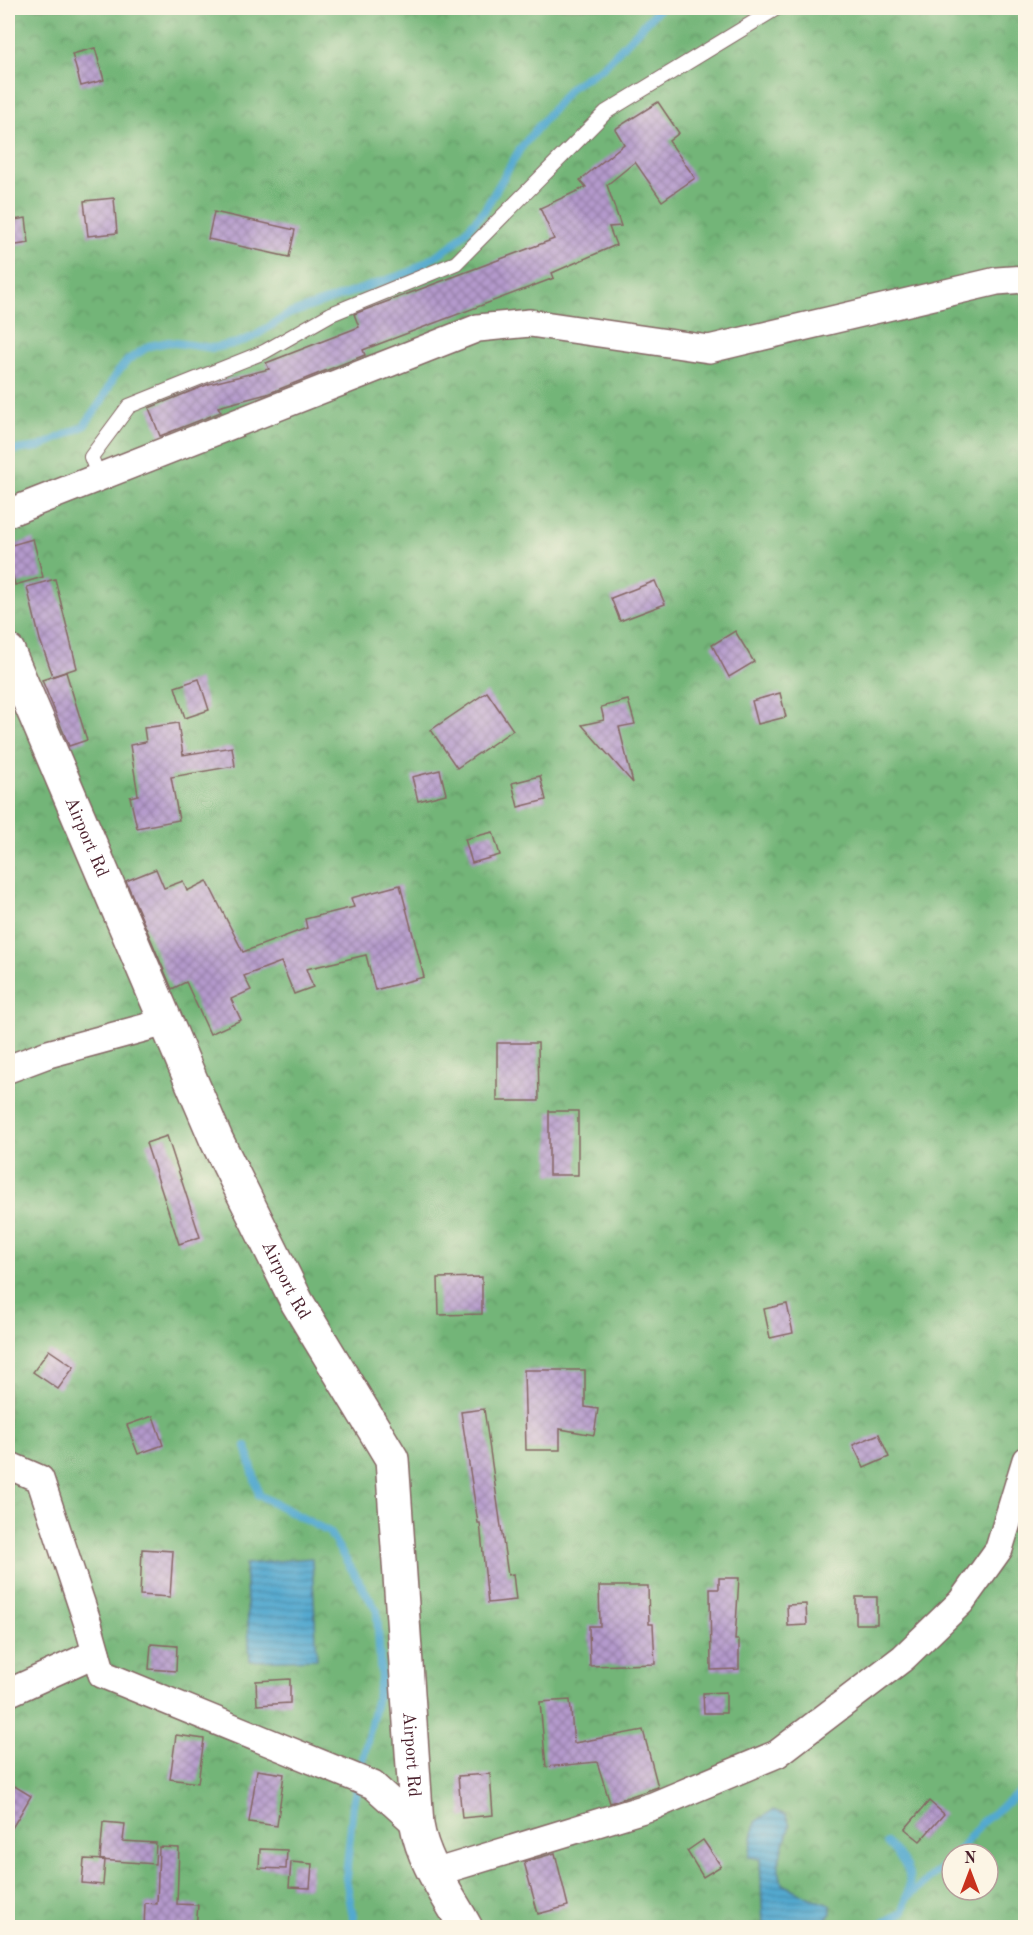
<svg xmlns="http://www.w3.org/2000/svg" width="1033" height="1935" viewBox="0 0 1033 1935" font-family="'Old Standard TT',serif">
  <style>
    .forest { fill: url(#forest-crowns); stroke: #5e6a52; stroke-width: 1.5; fill-rule: evenodd }
    .water { fill: url(#water-rules); stroke: #4e647d; stroke-width: 1.5 }
    .lines { fill: none; stroke-linecap: round; stroke-linejoin: round }
    .stream { stroke: #53a9cf; stroke-width: 8 }
    .building { fill: url(#building-cross-hatch) }
    .lane-casing { stroke: #856664; stroke-width: 16 }
    .street-casing { stroke: #856664; stroke-width: 30 }
    .secondary-casing { stroke: #856664; stroke-width: 36 }
    .lane { stroke: #fff; stroke-width: 14 }
    .street { stroke: #fff; stroke-width: 27 }
    .secondary { stroke: #fff; stroke-width: 33 }
    .labels { text-anchor: middle; stroke-width: 4.5; stroke-linejoin: round; paint-order: stroke }
    .street-label { font-size: 18px; fill: #4a1f2b; stroke: #fcf5e5 }
  </style>
  <defs>
    <pattern id="forest-crowns" width="20" height="18" patternUnits="userSpaceOnUse" patternTransform="scale(1.5)"><rect width="20" height="18" fill="#73b578"/><path d="M2 6a3 3 0 1 1 6 0M12 15a3 3 0 1 1 6 0" fill="none" stroke="#609363"/></pattern>
    <pattern id="water-rules" width="6" height="5" patternUnits="userSpaceOnUse" patternTransform="scale(1.5)"><rect width="6" height="5" fill="#53a9cf"/><path d="M0 2.5h6" fill="none" stroke="#4789a8"/></pattern>
    <pattern id="building-cross-hatch" width="8" height="8" patternUnits="userSpaceOnUse" patternTransform="scale(1.5)"><rect width="8" height="8" fill="#b49acc"/><path d="M0 0l8 8M0 8l8-8" fill="none" stroke="#947da6"/></pattern>
  </defs>
  <rect width="100%" height="100%" fill="#fcf5e5"/>
  <filter id="ink" filterUnits="userSpaceOnUse"><feTurbulence type="fractalNoise" baseFrequency=".0167" numOctaves="2"/><feDisplacementMap in="SourceGraphic" scale="12" xChannelSelector="R" yChannelSelector="G"/><feConvolveMatrix kernelMatrix="1 2 1 2 8 2 1 2 1" color-interpolation-filters="sRGB"/></filter>
  <filter id="wash" filterUnits="userSpaceOnUse"><feTurbulence type="fractalNoise" baseFrequency=".008" numOctaves="4" result="noise"/><feDisplacementMap in="SourceGraphic" scale="24" xChannelSelector="R" yChannelSelector="G"/><feGaussianBlur stdDeviation="1.35" result="paint"/><feColorMatrix in="noise" values="0 0 0 0 0 0 0 0 0 0 0 0 0 0 0 0 0 1.4 0 .05"/><feComposite in="paint" operator="in"/></filter>
  <g filter="url(#wash)">
    <rect width="100%" height="100%" fill="#f2e9ce"/>
    <!-- forest -->
    <path class="forest" d="M 8,8 L 1025,8 L 1025,1927 L 8,1928 ZM 952,1854 L 988,1854 L 988,1890 L 952,1890 Z"/>
    <!-- water -->
    <g class="water">
      <polygon points="312,1558 317,1659 250,1661 245,1564"/>
      <polygon points="773,1810 786,1815 790,1825 778,1864 782,1884 810,1898 831,1905 831,1913 821,1926 776,1928 763,1925 760,1859 749,1857 755,1822"/>
    </g>
    <g class="lines">
      <!-- stream -->
      <g class="stream">
        <polyline points="8,451 39,447 84,426 101,402 114,377 128,360 149,346 169,342 213,348 238,343 255,336 289,314 410,272 454,244 484,211 520,149 571,87 603,67 660,8"/>
        <polyline points="246,1446 259,1495 329,1532 377,1611 381,1679 353,1804 346,1878 355,1928"/>
        <polyline points="956,1854 982,1822 1026,1788"/>
        <polyline points="908,1897 952,1859"/>
        <path d="M 875,1928 L 903,1912 C 913,1875 914,1871 887,1843"/>
      </g>
    </g>
    <g id="blocks">
      <!-- building -->
      <g class="building">
        <polygon points="95,48 104,80 81,86 72,54"/>
        <polygon points="658,102 679,133 669,141 695,178 662,201 635,162 607,185 621,226 609,227 616,245 552,273 554,278 363,350 365,355 267,394 218,407 221,412 160,436 149,408 209,384 269,369 266,363 359,327 354,314 554,239 540,208 586,187 580,180 624,144 615,129"/>
        <polygon points="114,198 117,233 88,236 84,201"/>
        <polygon points="214,212 295,230 289,257 208,239"/>
        <polygon points="26,218 29,243 10,246 8,221"/>
        <polygon points="33,539 43,577 15,585 8,557 8,546"/>
        <polygon points="55,579 77,668 53,676 40,640 27,587"/>
        <polygon points="655,581 665,604 620,621 611,598"/>
        <polygon points="735,631 754,662 729,677 712,645"/>
        <polygon points="66,672 87,740 69,746 42,680"/>
        <polygon points="199,679 209,710 185,718 175,687"/>
        <polygon points="487,692 513,730 457,768 431,730"/>
        <polygon points="780,693 786,717 758,724 752,701"/>
        <polygon points="628,700 635,724 619,727 633,783 582,725 604,720 601,707"/>
        <polygon points="178,723 183,755 232,747 235,766 171,777 179,820 137,828 130,797 138,795 130,745 146,742 144,728"/>
        <polygon points="440,770 446,794 418,801 412,777"/>
        <polygon points="540,776 546,800 518,807 512,783"/>
        <polygon points="493,832 500,855 472,863 465,839"/>
        <polygon points="156,869 164,888 183,881 187,891 207,881 243,952 307,928 305,919 354,907 351,898 400,885 424,977 375,990 366,955 306,969 313,987 294,994 281,962 244,976 251,990 231,999 241,1020 210,1034 186,982 172,989 126,881"/>
        <polygon points="497,1043 538,1043 539,1101 497,1101"/>
        <rect x="549" y="1111" width="29" height="64"/>
        <polygon points="167,1136 200,1237 179,1244 146,1143"/>
        <polygon points="482,1277 482,1314 439,1315 438,1278"/>
        <polygon points="787,1304 793,1333 770,1338 764,1309"/>
        <polygon points="49,1350 74,1367 58,1389 33,1372"/>
        <polygon points="524,1370 585,1370 585,1407 598,1409 594,1435 560,1429 560,1450 526,1450"/>
        <polygon points="484,1409 508,1575 513,1574 516,1600 488,1603 480,1523 478,1523 461,1412"/>
        <polygon points="153,1416 163,1445 138,1454 127,1425"/>
        <polygon points="879,1434 889,1457 864,1468 853,1445"/>
        <polygon points="142,1549 173,1551 170,1597 140,1595"/>
        <polygon points="719,1578 739,1578 735,1640 739,1640 739,1669 711,1670 710,1589 719,1589"/>
        <polygon points="599,1586 648,1586 649,1624 653,1624 655,1664 590,1666 589,1626 600,1626"/>
        <rect x="856" y="1597" width="21" height="27"/>
        <polygon points="806,1604 807,1625 788,1626 787,1605"/>
        <polygon points="151,1644 177,1646 176,1671 149,1669"/>
        <polygon points="290,1679 290,1703 257,1705 256,1681"/>
        <polygon points="726,1692 726,1713 704,1713 703,1693"/>
        <polygon points="570,1700 574,1743 643,1730 658,1787 610,1803 597,1762 546,1767 540,1702"/>
        <polygon points="176,1735 204,1739 198,1783 170,1779"/>
        <polygon points="257,1770 284,1774 277,1826 249,1822"/>
        <polygon points="490,1774 493,1815 462,1818 458,1776"/>
        <polygon points="8,1782 31,1796 8,1835"/>
        <polygon points="929,1801 944,1814 920,1841 905,1829"/>
        <polygon points="103,1822 125,1824 123,1841 156,1843 155,1864 100,1860"/>
        <polygon points="703,1840 721,1866 703,1877 687,1851"/>
        <polygon points="159,1847 179,1848 177,1904 198,1905 196,1928 144,1928 145,1903 157,1904"/>
        <polygon points="260,1849 287,1850 286,1869 259,1868"/>
        <polygon points="555,1853 568,1906 538,1914 524,1862"/>
        <polygon points="84,1859 105,1860 103,1885 82,1883"/>
        <polygon points="291,1862 312,1864 310,1888 289,1887"/>
      </g>
    </g>
  </g>
  <g filter="url(#ink)">
    <use href="#blocks" fill-opacity="0" stroke="#856664" stroke-width="1.5"/>
    <g class="lines">
      <!-- lane casing -->
      <g class="lane-casing">
        <polyline id="lane" points="99,477 91,457 129,406 264,352 331,314 456,263 606,112 777,8"/>
      </g>
      <!-- street casing -->
      <g class="street-casing">
        <g id="street">
          <polyline points="8,513 478,328 530,323 709,349 997,281 1026,279"/>
          <polyline points="8,1069 48,1054 166,1022"/>
          <polyline points="8,1465 40,1479 88,1624 102,1674 373,1785 417,1825"/>
          <polyline points="8,1693 96,1653"/>
          <polyline points="434,1873 653,1806 777,1754 903,1658 961,1602 999,1549 1026,1460"/>
        </g>
      </g>
      <!-- secondary casing -->
      <g class="secondary-casing">
        <g id="secondary">
          <path id="s1" d="M 8,651 L 216,1139 L 297,1302 L 392,1459 L 417,1825 C 423,1862 448,1895 466,1928"/>
        </g>
      </g>
      <!-- lane -->
      <use href="#lane" class="lane"/>
      <!-- street -->
      <use href="#street" class="street"/>
      <!-- secondary -->
      <use href="#secondary" class="secondary"/>
    </g>
  </g>
  <g class="labels">
    <!-- street labels -->
    <g class="street-label">
      <text dy="6" stroke="none"><textPath href="#s1" startOffset="202">Airport Rd</textPath></text>
      <text dy="6" stroke="none"><textPath href="#s1" startOffset="688">Airport Rd</textPath></text>
      <text dy="6" stroke="none"><textPath href="#s1" startOffset="1192">Airport Rd</textPath></text>
    </g>
  </g>
  <!-- margin -->
  <rect width="1033" height="1935" fill="none" stroke="#fcf5e5" stroke-width="30"/>
  <!-- north arrow -->
  <g transform="translate(970 1872)"><circle r="28" fill="#fcf5e5" stroke="#b59f9b" stroke-width="1.5"/>
  <path d="M0-4.5L10 22L0 15L-10 22Z" fill="#c8321e"/>
  <text y="-9" font-size="16" font-weight="bold" text-anchor="middle" fill="#4a1f2b">N</text>
  </g>
</svg>
